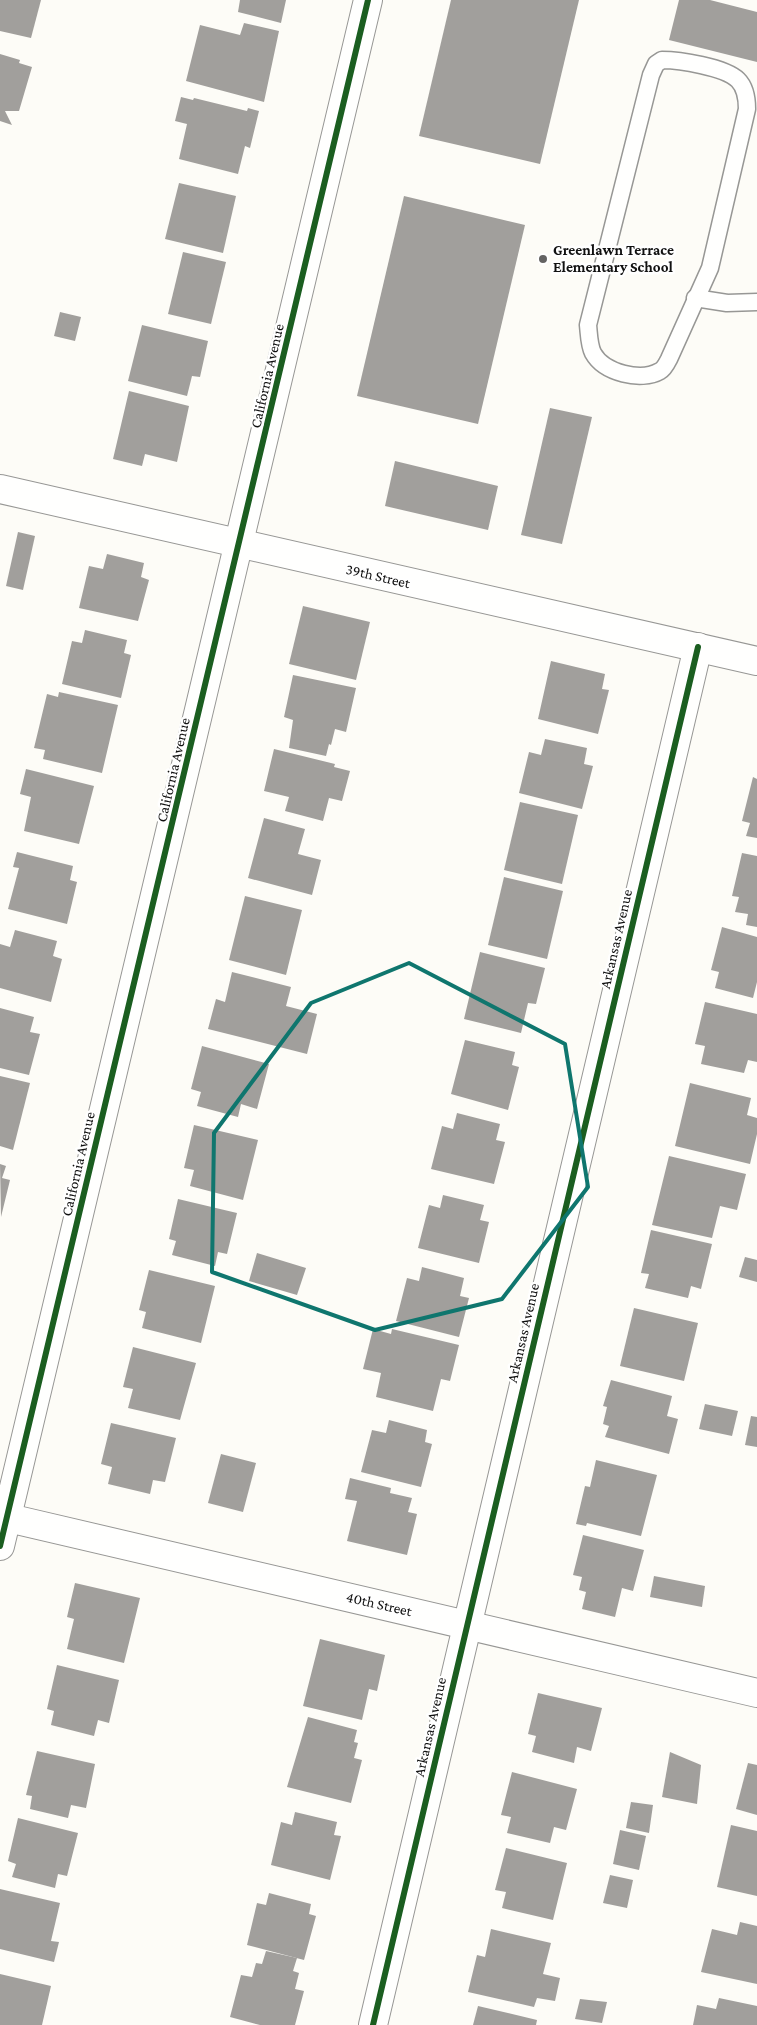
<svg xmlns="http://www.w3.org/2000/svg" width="757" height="2025" viewBox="0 0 757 2025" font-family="'Crimson Pro',serif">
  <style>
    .building { fill: #a19f9c }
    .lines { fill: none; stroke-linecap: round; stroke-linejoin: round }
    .lane-casing { stroke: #979795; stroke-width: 19 }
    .street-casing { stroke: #979795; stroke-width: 30 }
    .lane { stroke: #fffffe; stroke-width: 16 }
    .street { stroke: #fffffe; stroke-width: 28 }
    .cycleway-casing { stroke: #fff; stroke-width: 9 }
    .cycleway { stroke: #1b5e20; stroke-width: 6 }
    .marked { fill: none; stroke: #0f766e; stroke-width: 4; stroke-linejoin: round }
    .poi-dot { fill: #646362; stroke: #fff; stroke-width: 2 }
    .labels { text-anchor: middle; stroke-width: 5; stroke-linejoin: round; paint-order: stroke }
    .poi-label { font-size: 15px; font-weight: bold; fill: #111; stroke: #fff; text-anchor: start }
    .street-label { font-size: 15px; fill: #111; stroke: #fff }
  </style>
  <rect width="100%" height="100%" fill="#fdfcf7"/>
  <!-- building -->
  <g class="building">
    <polygon points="0,0 41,0 31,38 0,31"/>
    <polygon points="240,0 286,0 281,23 238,12"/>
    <polygon points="451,0 579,0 540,164 419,136"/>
    <polygon points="679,0 710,0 757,12 757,62 669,40"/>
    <polygon points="244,23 279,31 264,102 186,81 200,25 240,35"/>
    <polygon points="0,54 20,60 19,63 32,67 19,111 5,111 12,125 0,121"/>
    <polygon points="181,97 193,100 194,98 247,111 248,108 259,111 250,148 245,146 238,174 179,159 187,124 175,121"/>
    <polygon points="179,183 236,196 223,253 165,239"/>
    <polygon points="404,196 525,225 478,424 357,396"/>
    <polygon points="183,252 226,262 211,324 168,314"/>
    <polygon points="60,312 81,317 75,341 54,336"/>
    <polygon points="142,325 208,341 200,377 192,376 187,396 128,381"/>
    <polygon points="129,391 189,406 177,462 145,454 142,466 113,459"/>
    <polygon points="550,408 592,417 562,544 521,535"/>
    <polygon points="395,461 498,486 488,530 385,506"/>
    <polygon points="18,532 35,536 23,590 6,586"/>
    <polygon points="107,554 144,563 141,577 149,580 138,621 79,608 89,566 103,569"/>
    <polygon points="303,606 370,622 356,680 289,664"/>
    <polygon points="85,630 127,640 124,653 131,655 121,698 62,684 72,641 82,643"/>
    <polygon points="551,661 605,674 602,689 609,690 598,734 538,719"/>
    <polygon points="293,675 356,688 346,732 335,729 331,745 329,744 326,756 289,748 293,720 284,717"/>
    <polygon points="59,692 118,705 102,773 43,759 45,750 34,748 47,694 58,697"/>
    <polygon points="545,739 587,748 584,764 593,766 582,809 519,793 529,752 541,755"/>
    <polygon points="274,749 335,764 334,767 350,771 342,801 329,798 323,821 285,811 289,797 264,791"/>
    <polygon points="26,769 94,786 79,844 24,831 31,797 20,794"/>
    <polygon points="753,777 757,779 757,838 746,836 750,823 742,821"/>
    <polygon points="520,802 578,815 562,884 504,870"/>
    <polygon points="264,818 305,829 298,854 321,860 312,895 248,878"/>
    <polygon points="17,852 73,866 70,880 77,882 67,924 8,909 19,868 13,867"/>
    <polygon points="742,853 757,856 757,927 746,925 748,914 735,912 739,897 732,896"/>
    <polygon points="504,877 563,891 547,959 488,945"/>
    <polygon points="245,896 302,910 286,975 229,960"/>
    <polygon points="722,927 757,937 757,982 753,998 715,988 719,972 711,970"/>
    <polygon points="15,930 57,941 53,956 62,959 51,1002 0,988 0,944 10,947"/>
    <polygon points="480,952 545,968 536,1004 528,1003 521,1033 464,1019"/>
    <polygon points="232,972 291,987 286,1006 317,1014 307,1054 208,1029 216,999 225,1002"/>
    <polygon points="705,1002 757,1014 757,1062 748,1060 744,1073 701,1064 705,1046 695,1044"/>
    <polygon points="0,1008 34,1017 30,1032 40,1034 29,1075 0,1068"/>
    <polygon points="465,1040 515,1052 512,1065 519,1067 508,1110 451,1094"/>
    <polygon points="202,1046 269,1064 257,1109 241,1104 238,1117 197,1106 201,1092 191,1089"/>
    <polygon points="0,1076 30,1083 13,1150 0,1146"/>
    <polygon points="690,1083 751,1098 747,1115 757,1118 757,1134 750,1164 675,1146"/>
    <polygon points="457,1113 500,1124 496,1140 505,1142 494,1184 431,1169 442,1126 453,1129"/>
    <polygon points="194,1125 258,1140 243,1200 190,1186 194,1170 184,1168"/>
    <polygon points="669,1156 746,1174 737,1210 720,1206 712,1238 652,1225"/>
    <polygon points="0,1164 6,1166 2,1178 10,1180 1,1217"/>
    <polygon points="443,1195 484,1205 480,1220 489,1222 479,1263 418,1248 429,1205 440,1208"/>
    <polygon points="178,1199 237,1213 227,1254 218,1252 215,1266 172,1255 176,1241 169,1239"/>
    <polygon points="651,1230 712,1244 701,1289 691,1286 688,1298 645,1288 649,1274 641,1273"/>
    <polygon points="257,1253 306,1268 297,1295 249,1281"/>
    <polygon points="745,1257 757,1260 757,1282 739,1277"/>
    <polygon points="422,1267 464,1278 460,1296 469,1298 459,1337 396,1321 407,1278 419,1281"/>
    <polygon points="149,1270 215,1286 201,1343 142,1328 146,1312 139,1310"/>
    <polygon points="634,1308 698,1323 684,1381 620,1366"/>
    <polygon points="373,1329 391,1334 392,1329 459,1345 450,1381 441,1379 433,1411 376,1397 381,1373 363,1369"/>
    <polygon points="133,1347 196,1363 180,1420 128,1408 133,1389 123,1387"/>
    <polygon points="611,1380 672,1396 667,1416 678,1419 669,1454 605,1437 609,1426 603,1424 607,1407 603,1406"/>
    <polygon points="705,1404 738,1411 732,1436 699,1429"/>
    <polygon points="751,1416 757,1417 757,1447 745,1445"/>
    <polygon points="389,1420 427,1430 425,1442 432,1444 421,1487 361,1472 372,1430 386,1433"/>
    <polygon points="111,1423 176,1438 165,1482 153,1480 150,1494 108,1484 112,1467 101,1464"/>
    <polygon points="221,1454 256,1463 243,1512 208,1503"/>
    <polygon points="596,1460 657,1475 641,1536 587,1523 586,1526 576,1524 585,1486 590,1487"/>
    <polygon points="350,1478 391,1488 390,1493 412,1498 408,1512 417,1514 407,1555 347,1541 357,1501 345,1499"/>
    <polygon points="583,1535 644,1550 633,1591 622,1588 615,1617 582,1609 586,1592 579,1590 582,1577 573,1575"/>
    <polygon points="654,1576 705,1586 702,1607 650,1597"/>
    <polygon points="75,1583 140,1598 124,1663 67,1649 74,1619 67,1617"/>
    <polygon points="320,1639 385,1655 377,1691 369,1689 362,1720 303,1706"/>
    <polygon points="57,1665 119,1680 109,1723 98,1720 94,1736 51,1725 54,1711 47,1709"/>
    <polygon points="538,1693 602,1708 591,1751 577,1747 574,1763 532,1752 536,1736 528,1734"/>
    <polygon points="308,1717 357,1730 354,1742 358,1743 354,1758 362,1760 351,1803 287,1787"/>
    <polygon points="37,1751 95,1764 86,1808 71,1805 68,1818 30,1809 32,1796 26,1795"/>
    <polygon points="670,1752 701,1765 697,1804 662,1797"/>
    <polygon points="748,1763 757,1765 757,1815 736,1809"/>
    <polygon points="512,1772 577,1789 566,1830 554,1827 550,1843 507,1833 511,1817 501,1815"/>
    <polygon points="631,1802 653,1805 649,1833 626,1828"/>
    <polygon points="295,1812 337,1822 334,1835 341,1836 330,1880 271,1865 281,1822 292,1825"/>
    <polygon points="18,1818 78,1833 67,1876 58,1874 55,1888 12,1877 16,1864 8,1861"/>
    <polygon points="731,1825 757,1831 757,1896 717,1887"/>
    <polygon points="620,1830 646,1836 639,1870 613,1864"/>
    <polygon points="506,1848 567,1863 553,1920 502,1908 506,1892 495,1890"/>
    <polygon points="610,1875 633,1880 627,1908 603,1903"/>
    <polygon points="0,1889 60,1903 51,1941 59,1942 54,1962 0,1949"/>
    <polygon points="269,1893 311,1904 309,1914 316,1916 304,1960 247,1945 257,1903 266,1905"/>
    <polygon points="740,1922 757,1926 757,1984 701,1972 712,1929 737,1935"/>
    <polygon points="491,1929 551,1943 543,1974 560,1978 555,2001 537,1998 534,2007 468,1992 477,1955 485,1957"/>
    <polygon points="266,1951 297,1958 293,1971 299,1973 295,1989 304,1991 295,2025 260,2025 230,2017 241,1975 252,1977 256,1963 262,1964"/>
    <polygon points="0,1974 51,1986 42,2025 0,2025"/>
    <polygon points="719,1998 757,2006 757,2025 693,2025 697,2005 716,2009"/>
    <polygon points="580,1999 607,2002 602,2023 575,2019"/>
    <polygon points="478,2006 537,2020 536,2025 473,2025"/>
  </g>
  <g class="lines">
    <!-- lane casing -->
    <g class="lane-casing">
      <g id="lane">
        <path d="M 662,60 C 679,60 725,67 738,80 C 745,87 747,99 747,109 L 710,268 L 669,359 C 667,363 664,369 660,371 C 641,382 604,373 593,353 C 589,345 589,334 588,325 L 651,75 L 656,64 Z"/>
        <polyline points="695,298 727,303 757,302"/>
      </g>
    </g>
    <!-- street casing -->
    <g class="street-casing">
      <g id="street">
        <polyline points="0,489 757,661"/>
        <polyline points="0,1516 757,1693"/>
        <polyline points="0,1546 368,0"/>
        <polyline points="373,2025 698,647"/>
      </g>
    </g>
    <!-- lane -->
    <use href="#lane" class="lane"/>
    <!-- street -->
    <use href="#street" class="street"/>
    <!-- cycleway casing -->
    <g class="cycleway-casing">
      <g id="cycleway">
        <polyline points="0,1546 368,0"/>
        <polyline points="373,2025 698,647"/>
      </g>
    </g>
    <!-- cycleway -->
    <use href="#cycleway" class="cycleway"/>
  </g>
  <!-- marked area -->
  <path class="marked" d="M 409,963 L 565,1044 L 588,1187 L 502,1299 L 375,1330 L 212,1272 L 214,1133 L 311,1003 Z"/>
  <!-- markers -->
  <circle class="poi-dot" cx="543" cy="259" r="5"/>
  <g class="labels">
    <!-- poi labels -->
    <g class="poi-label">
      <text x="553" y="255">Greenlawn Terrace<tspan x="553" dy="17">Elementary School</tspan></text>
    </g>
    <!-- street labels -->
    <g class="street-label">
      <text transform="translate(267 376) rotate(-77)" y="5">California Avenue</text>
      <text transform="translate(378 576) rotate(13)" y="5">39th Street</text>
      <text transform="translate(173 770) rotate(-77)" y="5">California Avenue</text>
      <text transform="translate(616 939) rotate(-77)" y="5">Arkansas Avenue</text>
      <text transform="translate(78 1164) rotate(-77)" y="5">California Avenue</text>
      <text transform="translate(523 1333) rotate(-77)" y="5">Arkansas Avenue</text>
      <text transform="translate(379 1604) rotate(13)" y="5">40th Street</text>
      <text transform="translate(430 1727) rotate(-77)" y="5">Arkansas Avenue</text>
    </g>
  </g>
</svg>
